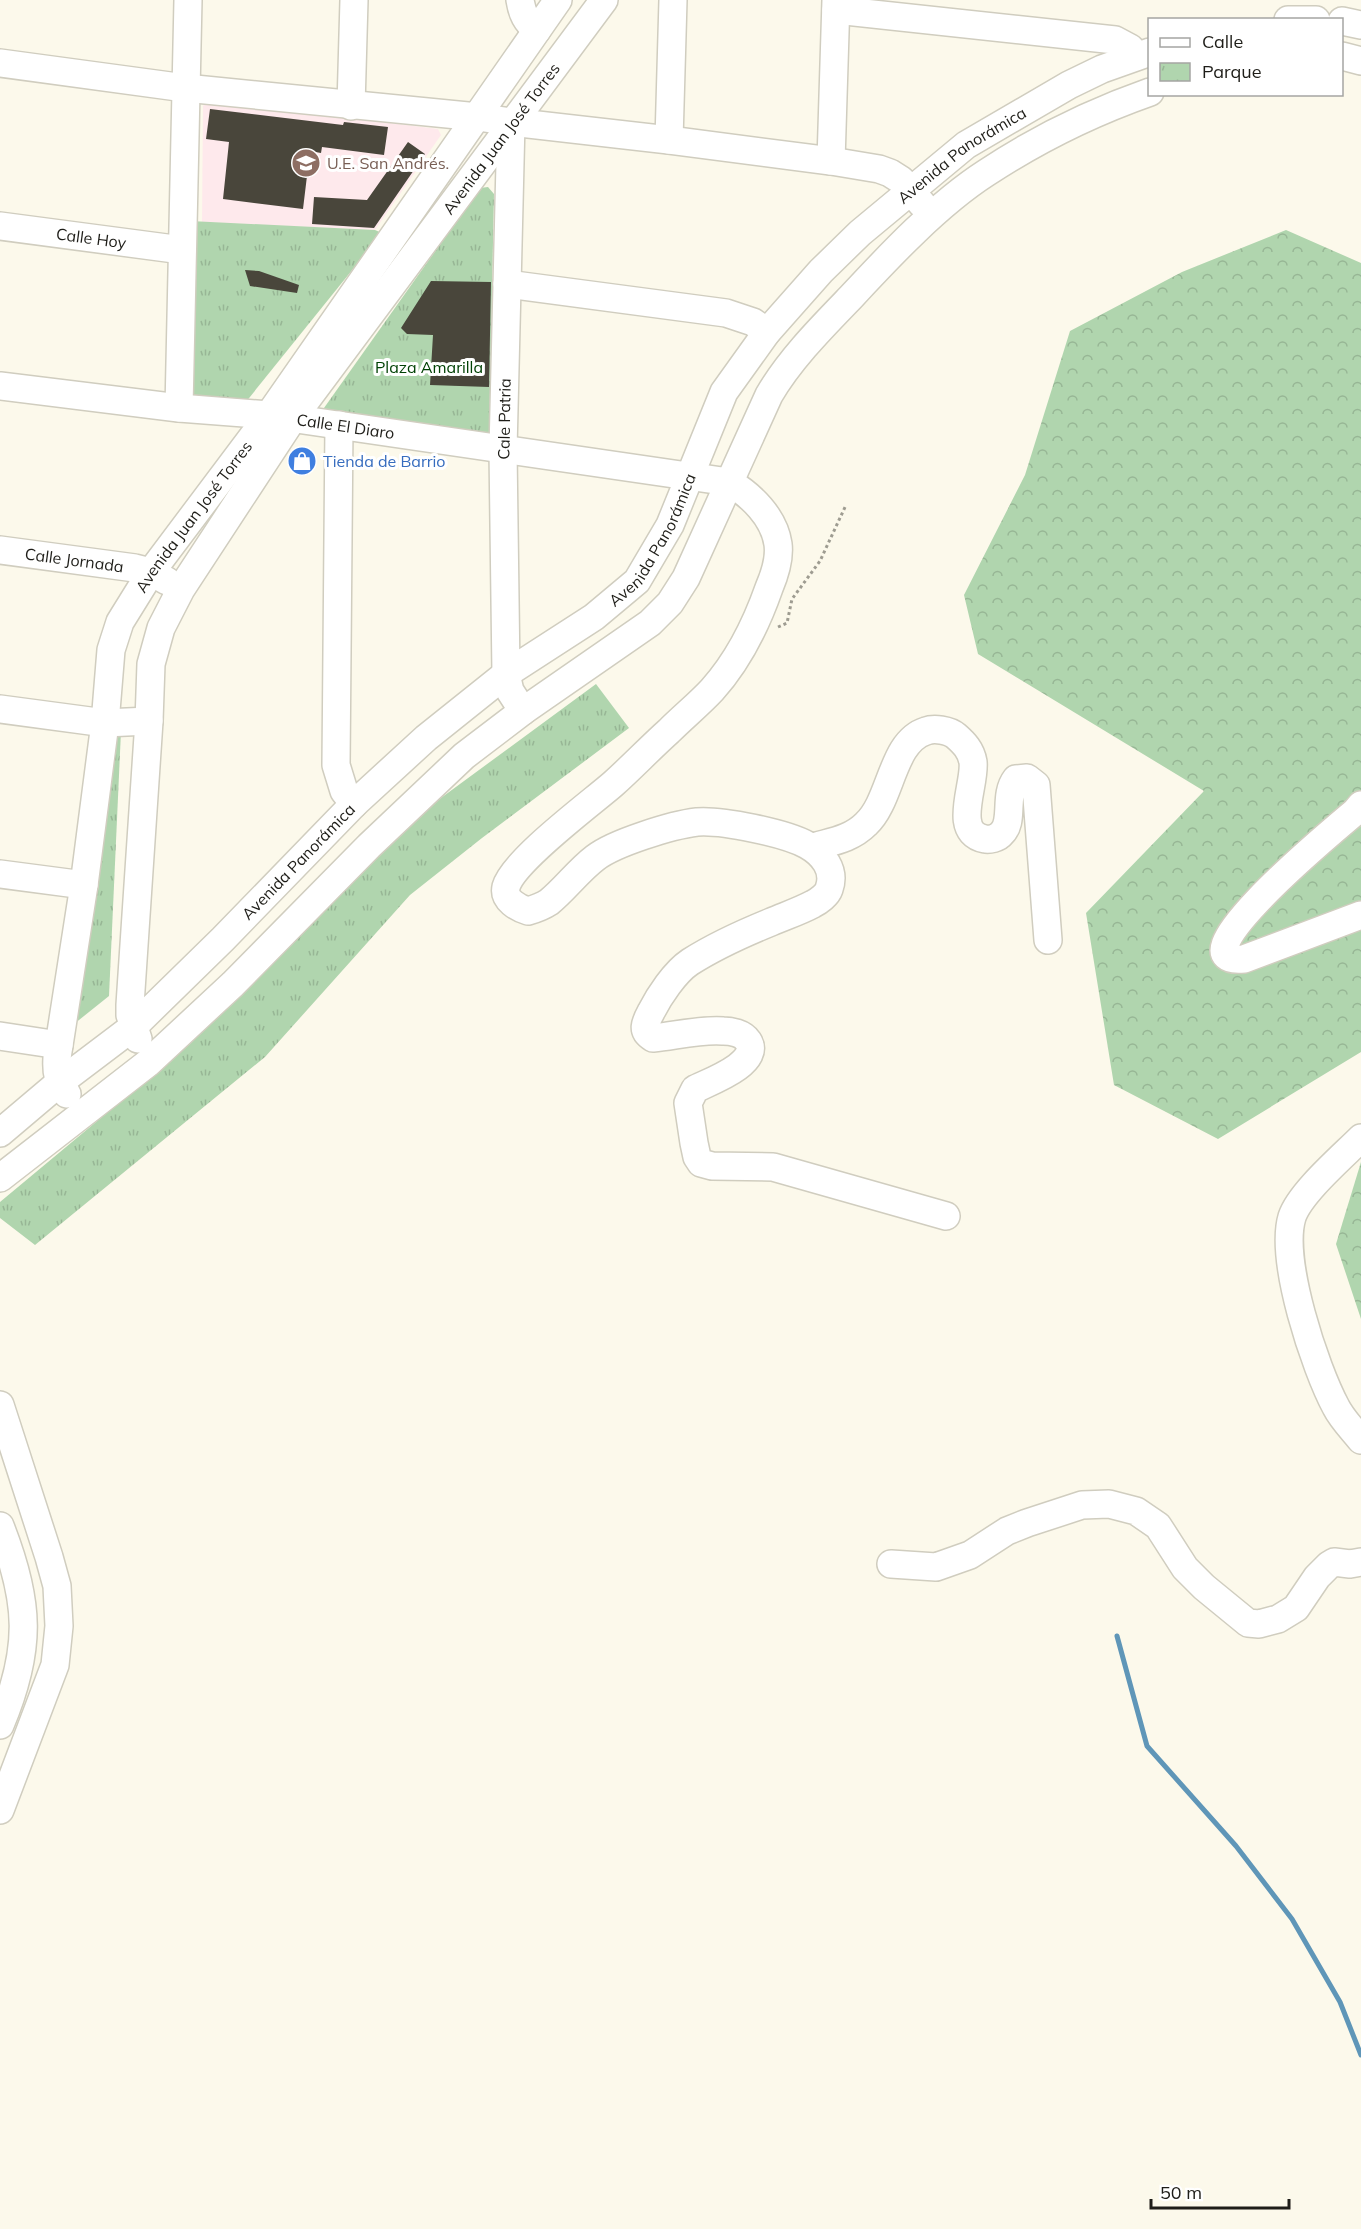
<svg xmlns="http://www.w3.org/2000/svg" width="1361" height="2229" viewBox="0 0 1361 2229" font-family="Mulish,sans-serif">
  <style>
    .education { fill: #fee9ec }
    .forest { fill: url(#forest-crowns) }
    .park { fill: url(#park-tufts) }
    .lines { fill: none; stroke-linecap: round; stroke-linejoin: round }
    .stream { stroke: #5f96b8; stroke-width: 5 }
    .building { fill: #49463b }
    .minor-casing { stroke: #d0cdbf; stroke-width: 30 }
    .path { stroke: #9e9c91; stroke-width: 3; stroke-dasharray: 3 3; stroke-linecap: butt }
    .minor { stroke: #fff; stroke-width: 27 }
    .labels { text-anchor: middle; stroke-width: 6; stroke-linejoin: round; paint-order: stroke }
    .street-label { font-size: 16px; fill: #1e1d18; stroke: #fff }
    .education-label { font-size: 16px; fill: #785e54; stroke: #fff; text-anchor: start }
    .park-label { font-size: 16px; fill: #004104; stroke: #fff }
    .shop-label { font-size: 16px; fill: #366cbe; stroke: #fff; text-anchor: start }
  </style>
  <defs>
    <pattern id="forest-crowns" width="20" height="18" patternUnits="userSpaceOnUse" patternTransform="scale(1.5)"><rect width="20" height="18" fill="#b0d5ae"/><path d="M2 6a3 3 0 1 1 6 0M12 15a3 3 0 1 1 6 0" fill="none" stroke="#97b695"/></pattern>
    <pattern id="park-tufts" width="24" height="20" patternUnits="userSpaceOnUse" patternTransform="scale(1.5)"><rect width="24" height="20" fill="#b0d5ae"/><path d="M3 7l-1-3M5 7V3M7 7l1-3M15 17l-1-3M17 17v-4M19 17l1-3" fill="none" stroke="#97b695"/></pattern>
  </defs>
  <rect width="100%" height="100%" fill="#fcf9eb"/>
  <!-- education -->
  <polygon class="education" points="208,100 438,129 441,135 375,230 202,222 203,106"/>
  <!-- forest -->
  <g class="forest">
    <polygon points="1286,230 1361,263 1361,1052 1218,1139 1114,1085 1086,913 1204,791 978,654 964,595 1025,475 1070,331 1182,272"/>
    <polygon points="1361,1162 1361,1319 1336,1244"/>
  </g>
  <!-- park -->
  <g class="park">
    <polygon points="488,187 494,194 489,438 319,415 480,188"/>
    <polygon points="190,221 375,230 382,233 241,408 193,402 188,394"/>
    <polygon points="596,684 629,728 482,838 410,895 265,1057 35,1245 0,1218 0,1202 192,1042 396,831"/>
    <polygon points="121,731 109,996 64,1032 106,732"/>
  </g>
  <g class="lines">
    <!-- stream -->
    <polyline class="stream" points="1117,1636 1147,1746 1236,1846 1292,1919 1340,2002 1361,2055"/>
  </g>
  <!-- building -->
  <g class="building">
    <polygon points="210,109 343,125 344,122 388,127 384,155 322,147 321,153 310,151 303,209 223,199 229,142 206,139"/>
    <polygon points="408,142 425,154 374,228 312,224 314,197 367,200"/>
    <polygon points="245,270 259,271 299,285 297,293 250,286"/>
    <polygon points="431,281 491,282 489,387 430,385 433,335 407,334 401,328"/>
  </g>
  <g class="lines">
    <!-- minor casing -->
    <g class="minor-casing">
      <g id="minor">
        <path d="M 520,0 C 522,13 526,22 537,30"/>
        <polyline points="836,10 1115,40 1130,48 1137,56"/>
        <polyline points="1288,20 1316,20"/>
        <polyline points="1342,21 1361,25"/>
        <polyline points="1342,56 1361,61"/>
        <polyline points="0,63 185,88 478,117 511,122 669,140 831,161 879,169 890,173 901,180 922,204"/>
        <polyline points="351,106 354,0"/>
        <polyline points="511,122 503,450 506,674 510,691 523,711"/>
        <polyline points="669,140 673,0"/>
        <polyline points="831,161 836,0"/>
        <path id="s1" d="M 0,226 L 182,250"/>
        <polyline points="507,284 726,313 753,322 767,332"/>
        <path id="s2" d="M 0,386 L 179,408 L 269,415 L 729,482 C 751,495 774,517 778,544 C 780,559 775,574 769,588 C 756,625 739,660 712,690 C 699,704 683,717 669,731 C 650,748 632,767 613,784 C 590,804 513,861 506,887 C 503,900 518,908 528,911 C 535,909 543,906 549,902 C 565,889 578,871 595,858 C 614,843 672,825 697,822 C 722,820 785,833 807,845 C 823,854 836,870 829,889 C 827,895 819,901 813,904 C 800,911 785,916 771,922 C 744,933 715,946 690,962 C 675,972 659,996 651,1012 C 645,1023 641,1031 653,1038 C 674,1036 702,1029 723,1031 C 731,1031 743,1033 748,1041 C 762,1063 709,1082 695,1089 L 688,1103 L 694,1143 L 697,1157 L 701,1163 L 712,1166 L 773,1167 L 946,1216"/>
        <polyline points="179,408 188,0"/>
        <polyline points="339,425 336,765 344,791 354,804"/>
        <path id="s3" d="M 0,550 L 135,568 L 151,572 L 167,581"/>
        <polyline points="0,709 105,723 149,721"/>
        <path d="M 1361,805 L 1356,811 C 1346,820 1165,967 1244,959 L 1361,915"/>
        <path d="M 815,849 L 817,846 C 835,841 852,838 866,824 C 892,800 891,742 926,731 C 934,728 949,730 956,736 C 964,743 971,750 973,762 C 976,784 951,833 985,839 C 989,840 998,838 1001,834 C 1015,822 1003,796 1016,779 L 1027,778 L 1036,785 L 1048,940"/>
        <polyline points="0,874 84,885"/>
        <polyline points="0,1036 59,1045"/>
        <path id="s4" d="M 138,1039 L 130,1015 L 130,1005 L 149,721 L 151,664 L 161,628 L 181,589 L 293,418 L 604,0"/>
        <path id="s5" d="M 67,1094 C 58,1081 56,1073 57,1058 L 84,885 L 105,723 L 111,650 L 120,622 L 151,572 L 269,415 L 558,0"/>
        <path id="s6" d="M 0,1133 L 59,1083 L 133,1027 L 223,939 L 354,804 L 426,738 L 506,674 L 594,617 L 637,581 L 670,525 L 724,392 L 767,332 L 821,271 L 860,233 L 966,145 L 1069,85 L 1102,69 L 1150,52"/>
        <path d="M 1361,1138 C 1342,1157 1300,1193 1292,1217 C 1279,1260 1315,1368 1336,1407 C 1342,1419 1353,1430 1361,1440"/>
        <path d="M 0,1178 L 148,1063 L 233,984 L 369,846 L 464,756 L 523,711 L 650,623 L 670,603 L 686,578 L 769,395 C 790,359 822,327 851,297 C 890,255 938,204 986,173 C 1036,140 1093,112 1150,92"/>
        <polyline points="0,1405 49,1557 57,1586 59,1626 55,1665 0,1810"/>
        <path d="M 0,1526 C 30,1602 32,1649 0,1725"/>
        <polyline points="891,1564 936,1567 970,1555 1007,1531 1027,1523 1082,1505 1109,1504 1136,1511 1158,1526 1185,1568 1204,1587 1248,1623 1259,1624 1278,1619 1296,1608 1317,1577 1329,1565 1334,1562 1350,1564 1361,1562"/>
      </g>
    </g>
    <!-- path -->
    <polyline class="path" points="778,627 787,623 792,599 820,561 846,505"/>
    <!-- minor -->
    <use href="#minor" class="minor"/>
  </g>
  <!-- icons -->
  <defs>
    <g id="school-disc" transform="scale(1.5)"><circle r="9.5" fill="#8d6e63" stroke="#fff"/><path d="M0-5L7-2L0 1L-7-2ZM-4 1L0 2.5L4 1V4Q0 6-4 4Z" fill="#fff"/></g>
    <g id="shop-disc" transform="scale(1.5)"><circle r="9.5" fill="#3f7fe0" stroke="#fff"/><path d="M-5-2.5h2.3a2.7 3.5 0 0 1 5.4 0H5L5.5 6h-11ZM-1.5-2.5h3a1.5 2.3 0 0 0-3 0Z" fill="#fff"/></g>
  </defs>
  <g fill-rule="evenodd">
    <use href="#school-disc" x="306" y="163"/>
    <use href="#shop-disc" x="302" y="461"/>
  </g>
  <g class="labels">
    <!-- street labels -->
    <g class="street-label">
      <text dy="6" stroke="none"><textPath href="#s4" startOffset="1011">Avenida Juan José Torres</textPath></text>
      <text dy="6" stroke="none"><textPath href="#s6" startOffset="1392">Avenida Panorámica</textPath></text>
      <text dy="6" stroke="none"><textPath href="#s1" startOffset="92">Calle Hoy</textPath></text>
      <text transform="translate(504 419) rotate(-89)" y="6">Cale Patria</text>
      <text dy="6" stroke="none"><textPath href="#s2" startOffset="348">Calle El Diaro</textPath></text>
      <text dy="6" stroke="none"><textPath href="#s5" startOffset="608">Avenida Juan José Torres</textPath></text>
      <text dy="6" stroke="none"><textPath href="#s6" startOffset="888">Avenida Panorámica</textPath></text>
      <text dy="6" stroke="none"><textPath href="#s3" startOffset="75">Calle Jornada</textPath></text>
      <text dy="6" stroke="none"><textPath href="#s6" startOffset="404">Avenida Panorámica</textPath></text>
    </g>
    <!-- education labels -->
    <g class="education-label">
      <text x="327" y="169">U.E. San Andrés.</text>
    </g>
    <!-- park labels -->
    <g class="park-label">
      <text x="429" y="373">Plaza Amarilla</text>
    </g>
    <!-- shop labels -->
    <g class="shop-label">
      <text x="323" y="467">Tienda de Barrio</text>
    </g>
  </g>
  <!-- legend -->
  <rect x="1148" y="18" width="195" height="78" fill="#ffffff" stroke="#a5a5a3" stroke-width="1.5"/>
  <rect x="1160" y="38" width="30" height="9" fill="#ffffff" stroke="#a5a5a3" stroke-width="1.5"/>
  <text x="1202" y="48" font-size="18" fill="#1e1d18">Calle</text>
  <rect x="1160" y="63" width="30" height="18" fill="url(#park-tufts)" stroke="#a5a5a3" stroke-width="1.5"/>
  <text x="1202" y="78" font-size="18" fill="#1e1d18">Parque</text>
  <!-- scale -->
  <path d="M1151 2199v9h138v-9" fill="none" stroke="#1e1d18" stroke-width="3"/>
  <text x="1160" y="2199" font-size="18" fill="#1e1d18" stroke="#ffffff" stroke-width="4.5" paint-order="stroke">50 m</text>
</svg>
